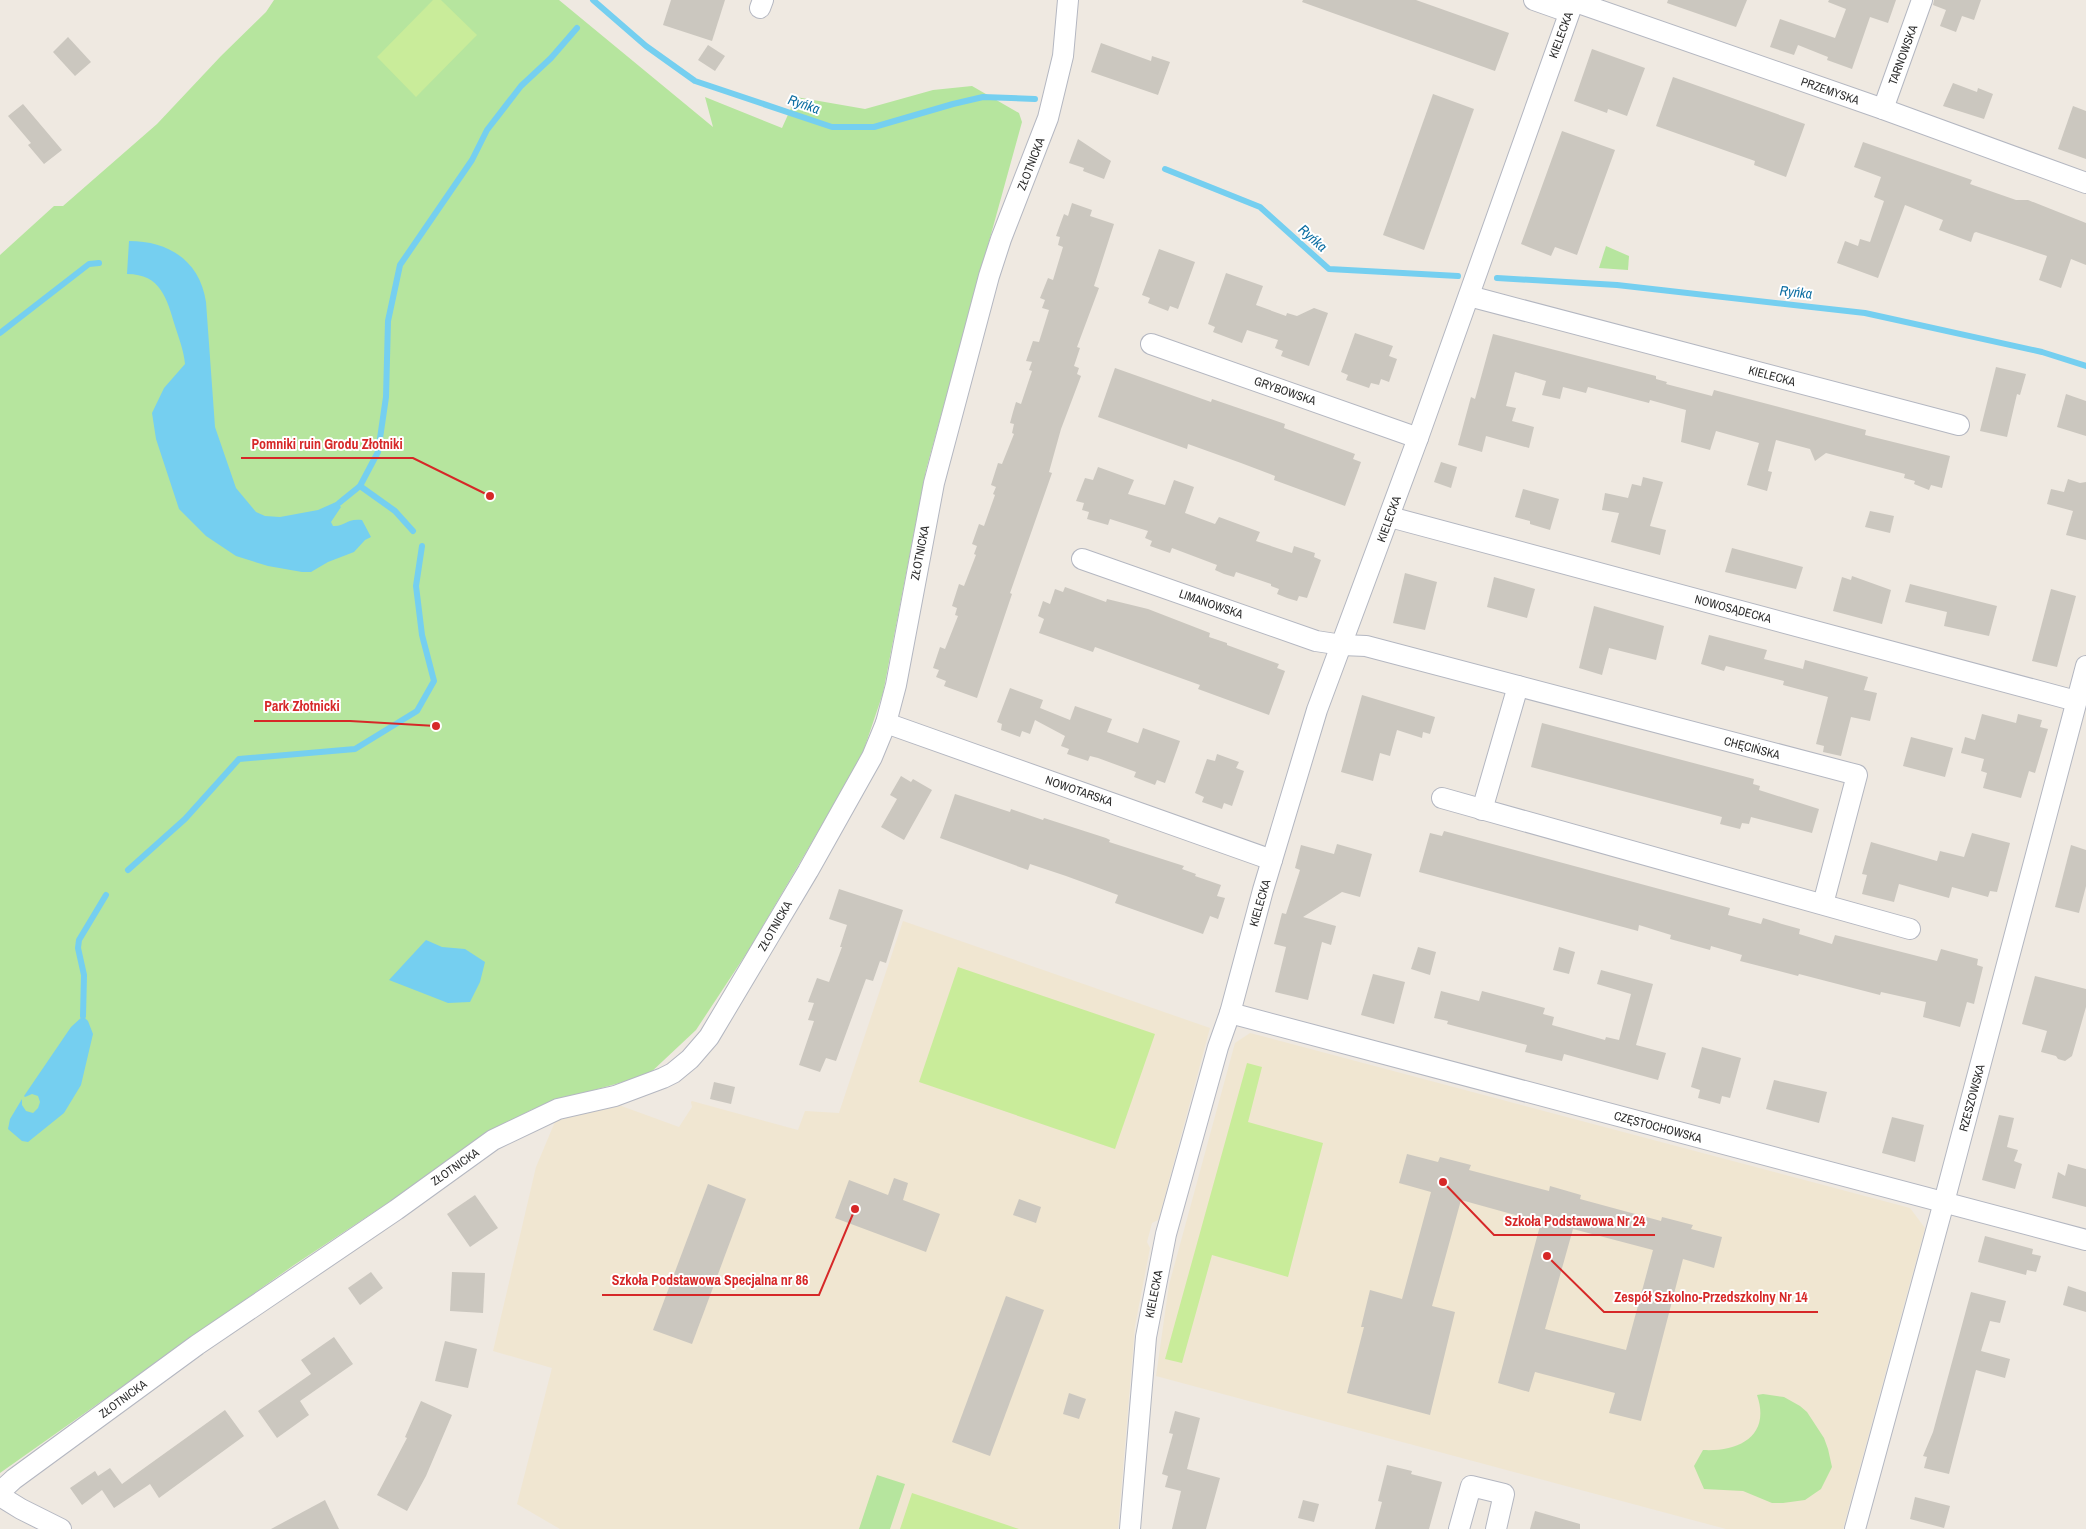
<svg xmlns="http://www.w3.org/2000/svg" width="2086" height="1529" viewBox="0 0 2086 1529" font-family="'Archivo Narrow',sans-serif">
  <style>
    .education { fill: #f0e6d1 }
    .green { fill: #b6e59e }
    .pitch { fill: #c9ec9a }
    .water { fill: #75cff0 }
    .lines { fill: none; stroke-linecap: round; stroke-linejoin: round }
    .stream { stroke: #75cff0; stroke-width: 6 }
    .building { fill: #cbc7bf; fill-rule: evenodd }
    .minor-casing { stroke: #b4b7c1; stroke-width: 22 }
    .minor { stroke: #fff; stroke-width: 20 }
    .labels { text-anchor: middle; stroke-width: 4; stroke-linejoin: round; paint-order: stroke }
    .street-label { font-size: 12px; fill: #2e2e2e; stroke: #fff }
    .water-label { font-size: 14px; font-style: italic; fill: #0d6fa3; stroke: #fff }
    .leader { fill: none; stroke: #d62828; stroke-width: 2 }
    .callout-dot { fill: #d62828; stroke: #fff; stroke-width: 2 }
    .callout-label { font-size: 14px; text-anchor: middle; font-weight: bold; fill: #d62828; stroke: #fff; stroke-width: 4; stroke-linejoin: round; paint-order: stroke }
  </style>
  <rect width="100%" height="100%" fill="#efe9e1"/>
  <!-- education -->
  <g class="education">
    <polygon points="903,921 1210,1028 1160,1214 1158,1220 1152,1223 1147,1242 1150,1248 1135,1326 1118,1529 560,1529 517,1504 552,1368 493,1351 536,1167 557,1117 616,1104 679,1127 692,1107 691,1102 692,1101 798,1130 805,1111 839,1113"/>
    <polygon points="1250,1033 1910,1208 1925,1228 1843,1529 1726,1529 1156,1376 1169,1285 1235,1043"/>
  </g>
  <!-- green -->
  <g class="green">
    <polygon points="274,0 559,0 713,127 705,97 782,128 796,97 865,109 933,90 972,86 1019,113 1022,122 926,470 883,693 861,758 750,948 696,1030 648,1075 551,1102 531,1110 476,1141 436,1171 294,1265 0,1473 0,255 54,206 63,206 157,124 221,56 266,12"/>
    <polygon points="1606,246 1629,256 1628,270 1599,268"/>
    <path d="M 1763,1394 L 1784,1397 L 1800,1406 L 1807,1412 L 1824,1438 L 1828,1449 L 1832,1467 L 1821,1489 L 1805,1500 L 1783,1503 L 1772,1503 L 1743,1491 L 1704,1489 L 1694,1466 L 1703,1450 C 1739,1452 1771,1436 1757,1395 Z"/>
    <polygon points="877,1475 905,1484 890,1529 859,1529"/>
  </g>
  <!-- pitch -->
  <g class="pitch">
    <polygon points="433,0 441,0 477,35 416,97 377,57"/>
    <polygon points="958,967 1155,1034 1115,1149 919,1082"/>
    <polygon points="1247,1063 1262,1067 1248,1122 1323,1143 1288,1277 1212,1255 1182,1363 1165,1359"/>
    <polygon points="912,1493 1019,1529 900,1529"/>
  </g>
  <!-- water -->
  <g class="water">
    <path d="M 129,241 C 169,241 200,261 206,302 L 215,427 L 236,488 L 256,512 L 265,516 L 280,517 L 318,510 L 336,502 L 341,507 L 331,522 L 333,526 C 345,527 346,518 362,520 L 371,537 L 365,540 L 354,552 L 328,562 L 311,572 L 302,572 L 268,566 L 236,556 L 206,536 L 179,509 L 156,439 L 152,413 L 164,388 L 185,364 C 184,351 179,339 175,326 C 167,299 161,274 127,274 Z"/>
    <polygon points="426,940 442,947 465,949 485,962 480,982 470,1002 448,1003 389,980"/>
    <polygon points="83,1016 88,1021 93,1034 81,1085 64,1113 28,1142 22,1141 8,1129 10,1119 22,1099 22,1105 26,1111 33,1113 38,1108 40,1102 38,1096 32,1094 25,1097 24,1096 71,1027"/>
  </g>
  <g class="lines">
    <!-- stream -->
    <g class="stream">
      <polyline points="593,0 646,46 695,81 832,127 874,127 953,104 983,97 1035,99"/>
      <polyline points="1165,169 1260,207 1329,269 1458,276"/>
      <polyline points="1497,278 1617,285 1865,313 2042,352 2086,366"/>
      <polyline points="0,333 89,264 99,263"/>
      <polyline points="360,486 395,511 413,531"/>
      <polyline points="339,503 360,486 378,452 386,397 388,321 400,265 472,160 487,130 521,86 551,58 577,28"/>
      <polyline points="128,870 185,819 239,759 355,749 417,711 434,681 422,635 416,586 422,546"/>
      <polyline points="83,1016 84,975 78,948 79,940 106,895"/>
    </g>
  </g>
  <!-- building -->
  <g class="building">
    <polygon points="671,0 725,0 712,41 663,25"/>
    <polygon points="1303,0 1416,0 1509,33 1495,71 1302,2"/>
    <polygon points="1668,0 1747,0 1736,27 1667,3"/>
    <polygon points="1829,0 1896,0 1888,23 1870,17 1852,69 1827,60 1828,57 1798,45 1794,55 1770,47 1780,19 1835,38 1846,9 1828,2"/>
    <polygon points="1934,0 1981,0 1974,20 1962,16 1956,32 1940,26 1946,10 1933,5"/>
    <polygon points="68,37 91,62 75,76 53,52"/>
    <polygon points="1101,43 1151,61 1152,56 1170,62 1158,95 1091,72"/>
    <polygon points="708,45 725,56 715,71 698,60"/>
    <polygon points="1592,49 1645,68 1627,116 1608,109 1607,113 1574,101"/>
    <polygon points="1673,77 1805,124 1786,177 1754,165 1755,161 1656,126"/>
    <polygon points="1953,83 1977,92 1978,88 1993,94 1984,119 1943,106"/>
    <polygon points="1433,94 1474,109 1424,250 1383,235"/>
    <polygon points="23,104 62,150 44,164 28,145 31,143 8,116"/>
    <polygon points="2073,106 2086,111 2086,159 2058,149"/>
    <polygon points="1562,131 1615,150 1577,255 1555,247 1551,256 1521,244"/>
    <polygon points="1078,139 1111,161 1104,179 1083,171 1084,168 1069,163"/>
    <polygon points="1863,142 1972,180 1970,184 2016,200 2028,200 2086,223 2086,265 2071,259 2061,288 2039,280 2047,256 1976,232 1974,233 1971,242 1939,230 1943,220 1905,205 1878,278 1837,263 1845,241 1858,246 1860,239 1870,242 1884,201 1874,197 1881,177 1854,167"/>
    <polygon points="1072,203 1092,210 1090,216 1114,224 1094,286 1099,288 1077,347 1080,348 1074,366 1079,368 1077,374 1081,376 1061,429 1049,472 1052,473 1010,593 1012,594 977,698 944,686 946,681 936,677 939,670 933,668 940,647 945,649 958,616 955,615 957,608 952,606 959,584 964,586 976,555 974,554 977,546 972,544 979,524 984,526 995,495 993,494 996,487 991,485 998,463 1002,464 1014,434 1012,433 1014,424 1010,423 1013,412 1016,402 1021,404 1032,371 1029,370 1032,362 1026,361 1033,341 1039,342 1049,310 1042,308 1045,300 1040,298 1048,278 1053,280 1063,247 1058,245 1060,237 1056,236 1064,214 1068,216"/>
    <polygon points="1159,249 1195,262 1178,309 1170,306 1168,311 1148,303 1150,298 1142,295"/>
    <polygon points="1226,273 1263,286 1256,305 1286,316 1287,313 1297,316 1314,308 1328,313 1309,366 1281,356 1283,351 1275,348 1278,340 1247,330 1242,343 1213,332 1215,327 1208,324"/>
    <polygon points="1355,333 1393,346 1389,356 1397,359 1389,382 1381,379 1379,385 1371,383 1369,388 1346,380 1348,375 1341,372"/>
    <polygon points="1493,334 1656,376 1656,379 1667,382 1666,384 1712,396 1714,390 1866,430 1865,435 1950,456 1942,488 1931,485 1929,490 1914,484 1915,481 1904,478 1905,474 1826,453 1815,461 1810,449 1776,440 1768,471 1772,472 1767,491 1747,485 1759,443 1716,431 1710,450 1681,442 1686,410 1650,400 1649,403 1588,387 1586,393 1563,387 1560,399 1542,395 1546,381 1515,372 1506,406 1516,408 1512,421 1534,427 1529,448 1486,436 1482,452 1458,445 1471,397 1475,399"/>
    <polygon points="1996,367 2026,374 2020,395 2017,394 2007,437 1980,431"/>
    <polygon points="1115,368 1211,402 1212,399 1285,424 1284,428 1355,454 1353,459 1361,462 1345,506 1274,480 1275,476 1241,463 1188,444 1187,449 1098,417"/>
    <polygon points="2066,394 2086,401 2086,436 2057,427"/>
    <polygon points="1441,462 1457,467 1451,488 1434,482"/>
    <polygon points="1098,467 1134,480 1128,494 1165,505 1174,480 1194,487 1185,513 1215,524 1219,517 1260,532 1256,541 1292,553 1294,546 1315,553 1314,557 1321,560 1307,598 1299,596 1297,601 1287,598 1277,594 1279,589 1271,586 1271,584 1236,572 1234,577 1224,574 1215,570 1217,565 1172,548 1170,553 1150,546 1152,541 1145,538 1148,531 1110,519 1108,525 1087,519 1089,512 1082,510 1084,503 1076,501 1085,478 1093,480"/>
    <polygon points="1643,477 1663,482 1650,526 1666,530 1660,555 1611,542 1619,513 1602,510 1605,493 1628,498 1632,484 1641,486"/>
    <polygon points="2068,479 2080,483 2086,482 2086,540 2066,535 2073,511 2047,504 2051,489 2064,492"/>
    <polygon points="1523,489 1559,499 1550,530 1530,524 1530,521 1515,517"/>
    <polygon points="1870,511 1894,516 1890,533 1865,527"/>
    <polygon points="1732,548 1803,567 1796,589 1725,572"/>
    <polygon points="1405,573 1437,582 1425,630 1393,623"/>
    <polygon points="1852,576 1891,590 1882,624 1833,611 1842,577 1851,580"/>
    <polygon points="1494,577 1535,589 1527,618 1487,607"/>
    <polygon points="1910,584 1997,606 1989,636 1944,626 1947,612 1905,602"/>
    <polygon points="1065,587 1106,602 1107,599 1148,609 1210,633 1209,637 1227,643 1227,645 1279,664 1277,668 1285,671 1269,715 1198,689 1200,685 1147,666 1095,647 1093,652 1039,633 1044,619 1038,616 1043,601 1050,604 1055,589 1063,592"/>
    <polygon points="2051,589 2076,596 2057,667 2032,661"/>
    <polygon points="1594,606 1664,626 1656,660 1609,648 1602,675 1579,668"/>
    <polygon points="1709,635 1767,650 1764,659 1803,669 1805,660 1868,677 1864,690 1877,693 1870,721 1851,717 1841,756 1823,752 1824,746 1816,744 1828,697 1783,685 1784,681 1726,666 1724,671 1701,664"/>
    <polygon points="1010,688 1043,700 1040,708 1070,720 1075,706 1112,719 1107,732 1138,743 1143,728 1180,741 1165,783 1157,780 1155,785 1134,777 1136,772 1098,758 1090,756 1088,761 1067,754 1069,749 1061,746 1065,736 1035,720 1030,734 1022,731 1020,737 1001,730 1002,724 997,722"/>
    <polygon points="1362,695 1435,717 1430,734 1423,732 1422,738 1397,730 1390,756 1380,753 1373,781 1341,772"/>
    <polygon points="1982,714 2016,723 2018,714 2042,720 2040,727 2048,729 2035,773 2029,771 2021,798 1983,788 1987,773 1981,771 1984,759 1961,753 1965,737 1975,740"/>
    <polygon points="1542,723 1754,779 1753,784 1760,786 1759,790 1819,809 1812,833 1751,817 1749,824 1742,823 1740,829 1720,824 1722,817 1531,767"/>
    <polygon points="1911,737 1953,748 1945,777 1903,766"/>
    <polygon points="1217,754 1239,762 1236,768 1244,771 1232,806 1224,803 1222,809 1202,802 1204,797 1195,793 1207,759 1215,761"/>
    <polygon points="901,776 911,782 913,779 932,790 904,840 881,827 897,799 890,795"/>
    <polygon points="955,794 1010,812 1011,809 1043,820 1044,818 1106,838 1110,840 1109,842 1184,866 1182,869 1196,874 1195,876 1221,885 1217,896 1225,898 1218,919 1210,916 1203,934 1115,903 1118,895 1066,876 1030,864 1028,870 940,838"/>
    <polygon points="1444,831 1730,908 1728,915 1761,924 1763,918 1782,924 1800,929 1799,934 1832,944 1835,935 1937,961 1941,949 1978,959 1977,965 1983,967 1974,1004 1967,1002 1960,1027 1923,1017 1926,1002 1881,992 1880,995 1799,974 1798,976 1740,961 1742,955 1711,946 1710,950 1670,939 1671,935 1639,925 1638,931 1419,872 1430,833 1442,836"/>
    <polygon points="1972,833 2010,843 1997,892 1990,891 1988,897 1952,887 1949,898 1899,884 1894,902 1862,894 1867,875 1862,874 1871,842 1937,861 1940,851 1964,857"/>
    <polygon points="1337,844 1372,854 1360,897 1342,892 1303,917 1336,926 1331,945 1322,942 1308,1000 1275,992 1286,947 1274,944 1282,913 1286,914 1300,870 1295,868 1301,845 1334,854"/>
    <polygon points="2071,845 2086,850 2086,886 2079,913 2055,907"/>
    <polygon points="839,889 903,910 886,963 880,961 873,981 866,979 836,1061 826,1058 820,1072 799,1065 814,1021 808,1020 814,1003 808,1002 817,978 829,982 842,947 840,947 847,925 829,919"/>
    <polygon points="1418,947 1436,952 1430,975 1411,969"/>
    <polygon points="1559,947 1575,952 1569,974 1553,970"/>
    <polygon points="1601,970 1653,984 1636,1045 1666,1053 1658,1080 1564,1054 1562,1061 1525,1052 1527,1045 1447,1024 1448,1021 1434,1018 1441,991 1479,1001 1482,991 1545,1008 1543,1014 1554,1017 1552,1025 1605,1040 1606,1037 1619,1040 1631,994 1597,984"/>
    <polygon points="1373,974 1405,982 1394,1024 1361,1015"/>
    <polygon points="2035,976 2086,989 2086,1007 2072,1056 2065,1061 2058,1059 2056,1056 2041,1052 2047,1031 2022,1024"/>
    <polygon points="1702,1047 1741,1058 1730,1098 1722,1096 1720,1104 1698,1098 1700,1090 1691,1087"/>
    <polygon points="1774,1080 1827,1092 1819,1123 1766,1109"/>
    <polygon points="714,1082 735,1087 731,1104 710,1099"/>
    <polygon points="1999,1115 2014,1118 2007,1147 2018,1150 2014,1161 2022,1164 2015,1189 1982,1180"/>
    <polygon points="1892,1117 1924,1125 1915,1162 1882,1153"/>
    <path d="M 1407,1154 L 1438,1162 L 1440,1157 L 1471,1165 L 1469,1170 L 1549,1191 L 1550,1186 L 1581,1195 L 1580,1199 L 1661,1221 L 1662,1217 L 1693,1225 L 1691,1229 L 1722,1237 L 1714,1268 L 1683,1259 L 1641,1421 L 1609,1413 L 1615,1393 L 1535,1372 L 1529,1392 L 1498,1383 L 1541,1222 L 1461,1200 L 1432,1306 L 1455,1312 L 1430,1415 L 1347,1393 L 1364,1327 L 1361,1327 L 1370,1290 L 1402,1299 L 1431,1192 L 1399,1183 ZM 1573,1229 L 1653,1250 L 1626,1350 L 1545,1329 Z"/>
    <polygon points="2068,1164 2086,1169 2086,1207 2052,1198 2058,1172 2065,1176"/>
    <polygon points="894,1178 908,1183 903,1200 940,1214 926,1252 835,1218 849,1180 888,1195"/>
    <polygon points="708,1184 746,1199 692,1344 653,1330"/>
    <polygon points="475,1195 498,1228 470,1247 447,1214"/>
    <polygon points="1019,1199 1041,1207 1036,1223 1013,1215"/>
    <polygon points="1985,1236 2033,1249 2032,1254 2041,1256 2036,1272 2027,1270 2026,1275 1978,1262"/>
    <polygon points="371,1272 383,1288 360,1305 348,1288"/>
    <polygon points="452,1272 485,1273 483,1313 450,1311"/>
    <polygon points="2068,1286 2086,1292 2086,1312 2063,1305"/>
    <polygon points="1971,1292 2006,1301 2000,1323 1990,1321 1981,1351 2010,1359 2005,1378 1976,1370 1949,1474 1924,1468 1927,1457 1923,1456 1933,1432"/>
    <polygon points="1006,1296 1044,1310 990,1456 952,1442"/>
    <polygon points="334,1337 353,1364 300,1401 309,1415 277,1438 258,1411 311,1374 301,1360"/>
    <polygon points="445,1341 477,1349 468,1388 435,1381"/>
    <polygon points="1069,1393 1086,1399 1079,1419 1063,1414"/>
    <polygon points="421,1401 452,1415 426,1476 407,1511 377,1495 407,1438 405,1437"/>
    <polygon points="225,1410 244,1436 159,1498 150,1484 114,1508 102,1490 82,1505 70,1488 95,1471 98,1476 110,1468 122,1484"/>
    <polygon points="1175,1411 1200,1418 1187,1469 1220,1478 1206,1529 1172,1529 1181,1491 1165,1487 1168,1476 1162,1474 1173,1434 1169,1433"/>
    <polygon points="1387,1465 1412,1471 1411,1474 1442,1482 1429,1529 1375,1529 1382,1502 1378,1501"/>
    <polygon points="1915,1497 1950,1506 1944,1528 1910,1519"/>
    <polygon points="325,1500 339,1529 271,1529"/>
    <polygon points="1303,1500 1319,1504 1314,1522 1298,1518"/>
    <polygon points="1535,1511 1580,1524 1580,1529 1530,1529"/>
  </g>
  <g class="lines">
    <!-- minor casing -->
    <g class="minor-casing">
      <g id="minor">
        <polyline points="1534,0 1568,12"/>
        <polyline points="1573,1 1883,109 2086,183"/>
        <polyline points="760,8 763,0"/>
        <polyline points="1883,109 1922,0"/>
        <polyline points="1469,296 1959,425"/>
        <polyline points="1151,344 1418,438"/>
        <polyline points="1390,517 2076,701"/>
        <polyline points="1082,559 1316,641 1342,645 1366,646 1857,775 1823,904"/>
        <polyline points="886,723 1272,860"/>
        <polyline points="1442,798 1910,929"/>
        <polyline points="1482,810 1518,686"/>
        <polyline points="1230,1013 2086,1240"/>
        <polyline points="0,1492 14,1479 197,1345 396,1210 493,1140 558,1109 615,1096 663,1078 673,1073 690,1059 709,1037 808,871 872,757 886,723 896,685 934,483 989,276 1001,239 1048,118 1063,56 1068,0"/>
        <polyline points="0,1496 21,1509 61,1529"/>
        <polyline points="1130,1529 1146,1337 1166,1234 1218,1047 1230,1013 1263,890 1317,710 1418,438 1574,0"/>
        <polyline points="1459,1529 1471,1486 1504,1494 1496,1529"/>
        <polyline points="1855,1529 1944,1202 2086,666"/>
      </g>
    </g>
    <!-- minor -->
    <use href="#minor" class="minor"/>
  </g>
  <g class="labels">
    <!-- street labels -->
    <g class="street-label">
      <text transform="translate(1561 35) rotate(-70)" y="4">KIELECKA</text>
      <text transform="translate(1903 55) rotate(-70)" y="4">TARNOWSKA</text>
      <text transform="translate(1830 91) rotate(19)" y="4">PRZEMYSKA</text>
      <text transform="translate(1031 164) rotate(-69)" y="4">ZŁOTNICKA</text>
      <text transform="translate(1772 376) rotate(15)" y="4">KIELECKA</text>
      <text transform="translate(1285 391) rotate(19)" y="4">GRYBOWSKA</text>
      <text transform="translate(1389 519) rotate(-70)" y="4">KIELECKA</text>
      <text transform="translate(920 553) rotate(-79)" y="4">ZŁOTNICKA</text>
      <text transform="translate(1211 604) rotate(19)" y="4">LIMANOWSKA</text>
      <text transform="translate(1733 609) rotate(15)" y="4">NOWOSĄDECKA</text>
      <text transform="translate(1752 748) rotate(15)" y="4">CHĘCIŃSKA</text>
      <text transform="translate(1079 791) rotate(19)" y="4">NOWOTARSKA</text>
      <text transform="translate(1260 903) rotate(-74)" y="4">KIELECKA</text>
      <text transform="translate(775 926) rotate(-60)" y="4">ZŁOTNICKA</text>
      <text transform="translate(1972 1098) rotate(-75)" y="4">RZESZOWSKA</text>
      <text transform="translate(1658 1127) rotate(15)" y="4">CZĘSTOCHOWSKA</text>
      <text transform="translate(455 1167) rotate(-35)" y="4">ZŁOTNICKA</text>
      <text transform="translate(1154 1294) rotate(-79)" y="4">KIELECKA</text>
      <text transform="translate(123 1399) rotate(-36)" y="4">ZŁOTNICKA</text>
    </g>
    <!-- water labels -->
    <g class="water-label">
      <text transform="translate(804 104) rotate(19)" y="5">Ryńka</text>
      <text transform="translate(1313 238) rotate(42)" y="5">Ryńka</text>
      <text transform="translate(1796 292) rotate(6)" y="5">Ryńka</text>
    </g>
  </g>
  <!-- callouts -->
  <path class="leader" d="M490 496L413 458H241M436 726L350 721H254M1443 1182L1494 1235H1655M855 1209L819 1295H602M1547 1256L1604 1312H1818"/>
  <g class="callout-dot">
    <circle cx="490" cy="496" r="5"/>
    <circle cx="436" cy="726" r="5"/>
    <circle cx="1443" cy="1182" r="5"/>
    <circle cx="855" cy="1209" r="5"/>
    <circle cx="1547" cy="1256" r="5"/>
  </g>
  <g class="callout-label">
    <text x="327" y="449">Pomniki ruin Grodu Złotniki</text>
    <text x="302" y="711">Park Złotnicki</text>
    <text x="1575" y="1226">Szkoła Podstawowa Nr 24</text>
    <text x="710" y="1285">Szkoła Podstawowa Specjalna nr 86</text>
    <text x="1711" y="1302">Zespół Szkolno-Przedszkolny Nr 14</text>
  </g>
</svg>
